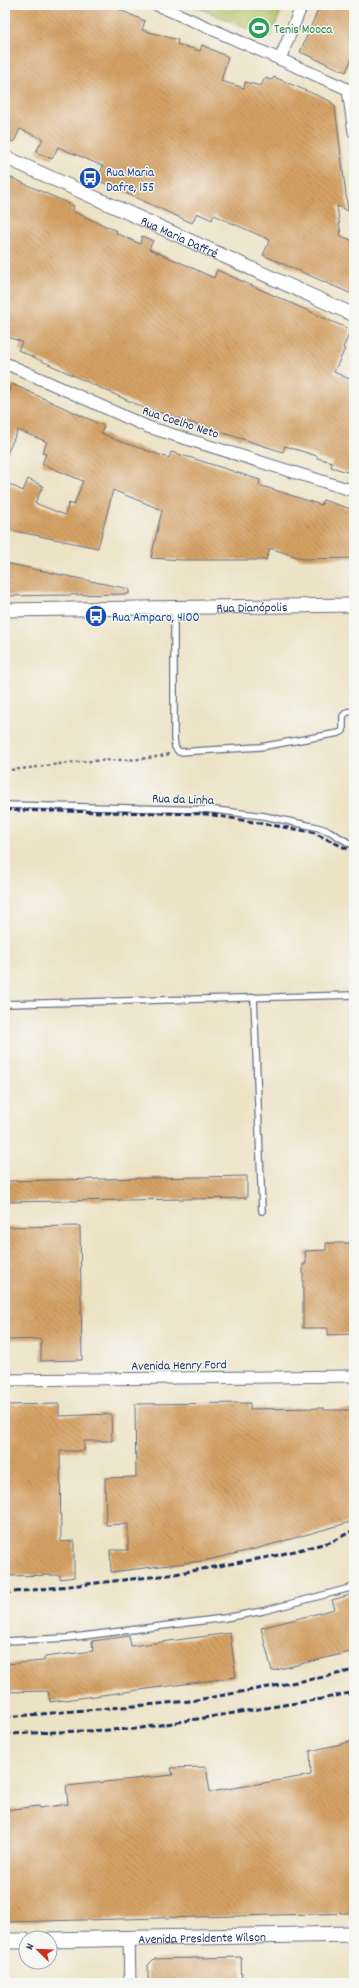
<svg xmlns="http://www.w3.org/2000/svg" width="359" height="1988" viewBox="0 0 359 1988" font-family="Dekko,sans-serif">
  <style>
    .pitch { fill: #b1be5f; stroke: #66765e }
    .building { fill: url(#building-back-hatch) }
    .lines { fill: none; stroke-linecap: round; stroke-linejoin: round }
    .service-casing { stroke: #646e82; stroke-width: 8 }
    .minor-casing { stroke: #646e82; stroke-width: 13 }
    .tertiary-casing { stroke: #646e82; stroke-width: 15 }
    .secondary-casing { stroke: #646e82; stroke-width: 17 }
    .path { stroke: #646e82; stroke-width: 2.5; stroke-dasharray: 3 3; stroke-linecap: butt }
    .service { stroke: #fff; stroke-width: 5.5 }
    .minor { stroke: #fff; stroke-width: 11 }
    .tertiary { stroke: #fff; stroke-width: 13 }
    .secondary { stroke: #fff; stroke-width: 15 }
    .rail { stroke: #1b2f5e; stroke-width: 3; stroke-dasharray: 6 3; stroke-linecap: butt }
    .labels { text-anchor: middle; stroke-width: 3; stroke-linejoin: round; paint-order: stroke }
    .leisure-label { font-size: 13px; fill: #27864d; stroke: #f6f6f2; text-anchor: start }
    .transit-label { font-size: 13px; fill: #164399; stroke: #f6f6f2; text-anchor: start }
    .street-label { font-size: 13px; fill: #1b2f5e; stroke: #f6f6f2 }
  </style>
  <defs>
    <pattern id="building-back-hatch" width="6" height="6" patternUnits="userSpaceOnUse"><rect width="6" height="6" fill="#d5a163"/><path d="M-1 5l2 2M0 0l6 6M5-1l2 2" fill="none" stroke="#ac8455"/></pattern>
  </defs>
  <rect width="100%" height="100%" fill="#f6f6f2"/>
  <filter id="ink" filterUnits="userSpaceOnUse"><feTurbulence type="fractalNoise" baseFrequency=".025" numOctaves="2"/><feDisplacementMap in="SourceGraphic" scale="8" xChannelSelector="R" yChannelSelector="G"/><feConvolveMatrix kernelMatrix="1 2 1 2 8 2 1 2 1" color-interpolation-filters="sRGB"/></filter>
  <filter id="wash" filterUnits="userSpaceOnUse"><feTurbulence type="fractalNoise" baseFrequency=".012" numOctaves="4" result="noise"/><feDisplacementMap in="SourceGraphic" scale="16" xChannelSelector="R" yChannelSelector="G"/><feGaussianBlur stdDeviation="0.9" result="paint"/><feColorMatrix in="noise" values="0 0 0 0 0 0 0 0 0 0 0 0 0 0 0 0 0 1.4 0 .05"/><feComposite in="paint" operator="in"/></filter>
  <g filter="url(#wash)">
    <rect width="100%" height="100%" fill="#ece2c4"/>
    <!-- pitch -->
    <polygon class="pitch" points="192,5 284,5 269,38"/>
    <g id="blocks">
      <!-- building -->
      <g class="building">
        <polygon points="5,5 109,5 145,21 142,30 178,40 177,44 200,51 202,45 228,57 221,81 244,88 245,82 261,86 265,78 272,80 274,77 330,101 335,107 348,211 337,206 341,236 351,240 354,260 354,295 263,255 270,240 214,215 212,220 197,213 192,223 97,180 103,166 58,147 52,159 36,152 43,139 20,129 14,142 5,139"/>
        <polygon points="320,5 354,5 354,53 346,72 300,52"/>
        <polygon points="5,175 74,206 72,211 117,231 116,233 140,244 142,236 153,241 149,249 186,265 214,278 217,270 351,330 343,348 345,349 334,372 354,381 354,474 331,467 332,462 317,458 317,456 285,446 283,452 142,407 18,350 22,342 5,336"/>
        <polygon points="12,384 104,426 101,433 116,440 169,458 171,452 195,459 260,480 259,485 321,505 323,500 354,510 354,558 303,559 270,548 266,560 181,560 151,558 162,510 113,490 98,548 5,529 5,482 23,491 28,479 43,486 35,503 65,515 69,503 74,505 83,481 42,464 46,454 42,453 47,442 18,430 5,458 5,399"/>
        <polygon points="5,563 129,589 129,594 5,596"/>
        <polygon points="247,1176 247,1198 5,1202 5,1181"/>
        <polygon points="80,1226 82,1360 41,1361 41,1339 5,1340 5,1227"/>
        <polygon points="326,1243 354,1243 354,1334 328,1335 328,1328 303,1328 303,1264 306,1264 305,1251 326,1250"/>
        <polygon points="250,1403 250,1409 324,1408 324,1410 354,1410 354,1521 259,1548 203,1561 111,1572 110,1550 128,1550 128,1524 106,1525 105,1478 136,1477 135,1404"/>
        <polygon points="59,1404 59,1416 111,1414 112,1441 84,1441 84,1451 60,1451 61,1542 74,1541 74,1577 60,1579 60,1575 5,1576 5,1405"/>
        <polygon points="354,1594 354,1651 272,1671 261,1628 335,1609 332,1600"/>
        <polygon points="230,1633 236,1677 50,1702 48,1691 5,1692 5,1664 44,1661 44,1657 93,1651 92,1641 129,1636 131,1646"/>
        <polygon points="354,1741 354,1913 5,1922 5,1810 39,1806 40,1808 68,1804 66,1786 173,1775 171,1768 206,1767 210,1792 311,1775 310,1751"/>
        <polygon points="241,1957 242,1983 148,1983 148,1965 154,1959"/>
      </g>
    </g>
  </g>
  <g filter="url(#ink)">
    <use href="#blocks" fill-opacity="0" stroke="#646e82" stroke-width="1"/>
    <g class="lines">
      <!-- service casing -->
      <g class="service-casing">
        <g id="service">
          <polyline points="174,608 174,738 175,747 179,752 260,747 339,733 343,731 343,716 347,712 354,711"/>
          <polyline points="5,805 215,810 264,816 316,827 329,831 354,846"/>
          <polyline points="254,997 262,1211"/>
          <polyline points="5,1004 354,995"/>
          <polyline points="5,1641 67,1638 225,1618 263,1611 354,1587"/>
        </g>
      </g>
      <!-- minor casing -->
      <g class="minor-casing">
        <g id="minor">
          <polyline points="157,5 354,92"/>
          <polyline points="280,59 302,5"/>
          <polyline points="348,90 354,132"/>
          <polyline points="5,363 148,427 354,491"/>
          <polyline points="5,1380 354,1376"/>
          <polyline points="129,1939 130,1983"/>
        </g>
      </g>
      <!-- tertiary casing -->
      <g class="tertiary-casing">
        <g id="tertiary">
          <path id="s1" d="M 5,157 L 354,315"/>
          <path id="s2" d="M 5,610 L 354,605"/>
        </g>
      </g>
      <!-- secondary casing -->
      <g class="secondary-casing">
        <g id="secondary">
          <path id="s3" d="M 50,1940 L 354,1934"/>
          <polyline points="5,1941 26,1941"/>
        </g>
      </g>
      <!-- path -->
      <path class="path" d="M 5,770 C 30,769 53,764 78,762 C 108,759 140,762 169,754"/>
      <!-- service -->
      <use href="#service" class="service"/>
      <!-- minor -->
      <use href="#minor" class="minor"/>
      <!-- tertiary -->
      <use href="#tertiary" class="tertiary"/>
      <!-- secondary -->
      <use href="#secondary" class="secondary"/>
      <!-- rail -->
      <g class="rail">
        <polyline points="5,810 207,814 312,832 354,852"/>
        <polyline points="5,1593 169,1575 274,1556 331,1542 354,1530"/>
        <polyline points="5,1717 191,1701 324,1677 354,1670"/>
        <polyline points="5,1734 135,1729 321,1699 354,1692"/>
      </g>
    </g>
  </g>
  <!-- icons -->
  <defs>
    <g id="stadium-disc" transform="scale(1.15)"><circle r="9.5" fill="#2e9e5b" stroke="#f6f6f2"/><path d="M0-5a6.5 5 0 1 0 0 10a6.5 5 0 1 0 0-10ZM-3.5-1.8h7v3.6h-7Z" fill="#fff"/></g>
    <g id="bus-disc" transform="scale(1.15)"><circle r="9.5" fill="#1a4fb4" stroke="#f6f6f2"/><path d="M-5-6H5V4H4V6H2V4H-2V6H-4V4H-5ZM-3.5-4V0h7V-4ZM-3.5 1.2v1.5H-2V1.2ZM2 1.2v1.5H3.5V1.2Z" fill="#fff"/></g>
  </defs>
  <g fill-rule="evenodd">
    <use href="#stadium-disc" x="259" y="28"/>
    <use href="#bus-disc" x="90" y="178"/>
    <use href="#bus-disc" x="96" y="616"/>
  </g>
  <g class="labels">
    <!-- leisure labels -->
    <g class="leisure-label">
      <text x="274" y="33">Tenis Mooca</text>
    </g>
    <!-- transit labels -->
    <g class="transit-label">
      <text x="106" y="176">Rua Maria<tspan x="106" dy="15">Dafre, 155</tspan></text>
      <text x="112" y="621">Rua Amparo, 4100</text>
    </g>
    <!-- street labels -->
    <g class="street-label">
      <text dy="5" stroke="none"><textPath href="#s1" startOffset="192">Rua Maria Daffré</textPath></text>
      <text transform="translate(181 421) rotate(18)" y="5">Rua Coelho Neto</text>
      <text dy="5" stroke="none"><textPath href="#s2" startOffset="247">Rua Dianópolis</textPath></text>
      <text transform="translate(183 798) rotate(2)" y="5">Rua da Linha</text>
      <text transform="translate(179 1364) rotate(-1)" y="5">Avenida Henry Ford</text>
      <text dy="5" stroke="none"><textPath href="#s3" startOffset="152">Avenida Presidente Wilson</textPath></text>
    </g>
  </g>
  <!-- margin -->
  <rect width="359" height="1988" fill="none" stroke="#f6f6f2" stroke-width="20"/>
  <!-- north arrow -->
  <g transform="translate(38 1950) rotate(293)"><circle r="19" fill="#f6f6f2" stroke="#9ea6b7"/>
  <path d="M0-3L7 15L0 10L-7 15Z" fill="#c8321e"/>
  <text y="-6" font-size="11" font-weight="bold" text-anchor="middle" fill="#1b2f5e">N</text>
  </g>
</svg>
